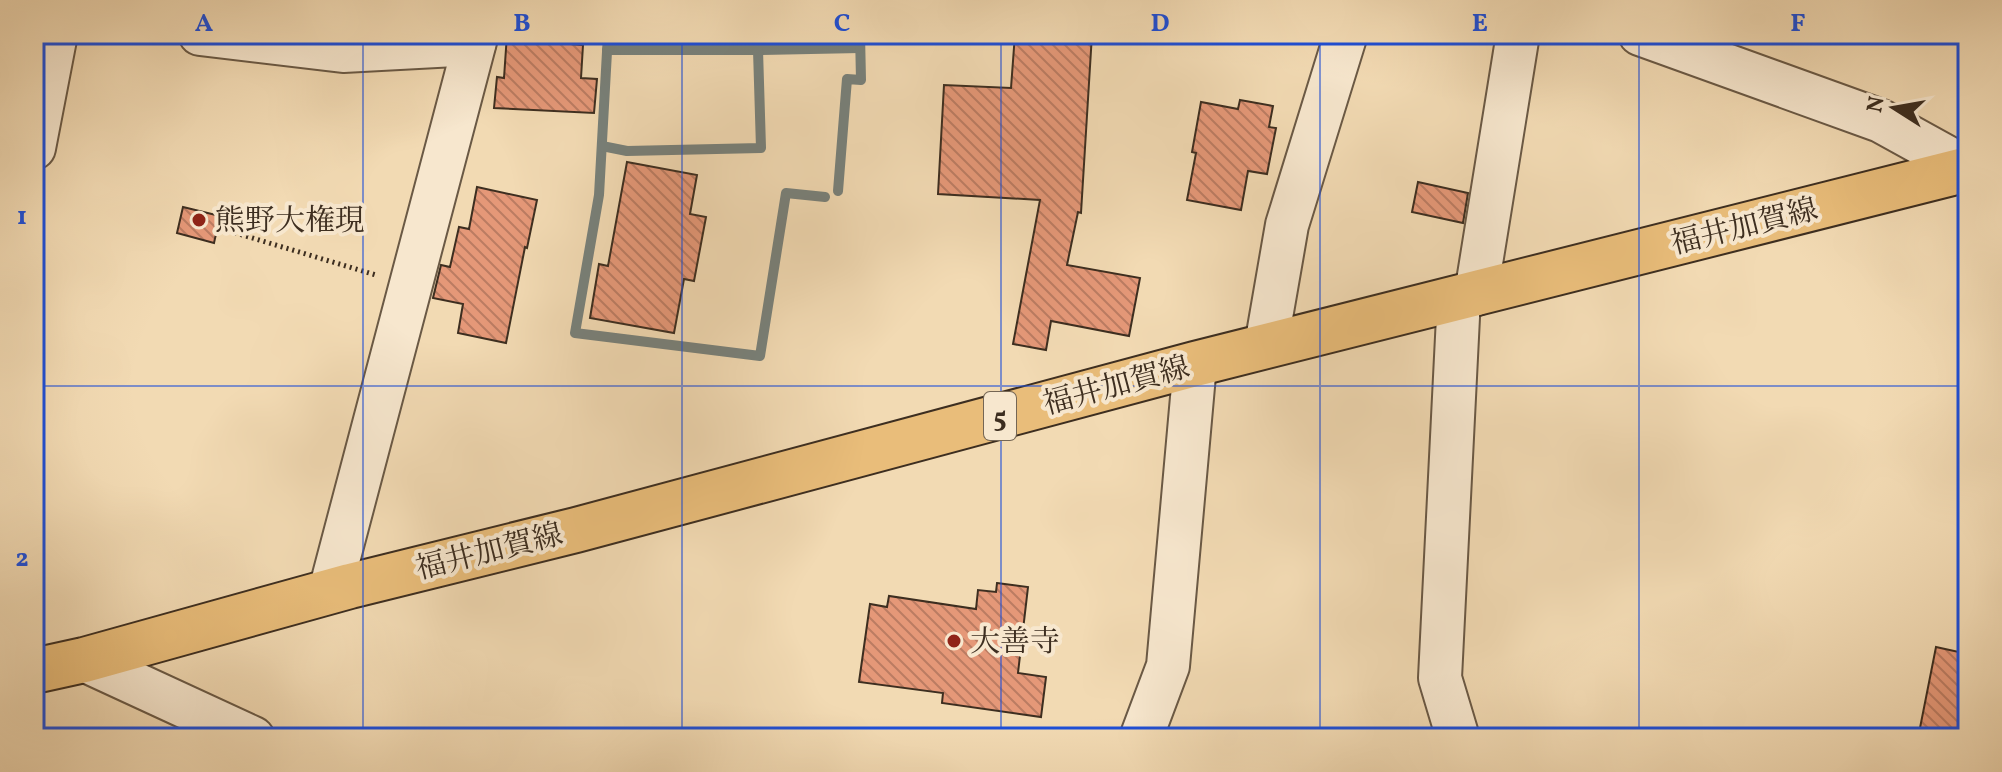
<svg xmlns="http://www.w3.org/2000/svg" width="2002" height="772" viewBox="0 0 2002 772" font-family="Vollkorn,'Noto Serif JP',serif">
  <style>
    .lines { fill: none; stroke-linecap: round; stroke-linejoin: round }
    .stream { stroke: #78817b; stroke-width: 10 }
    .building { fill: url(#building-back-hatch); stroke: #3d2e20; stroke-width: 2 }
    .minor-casing { stroke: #6a5945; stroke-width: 46 }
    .major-casing { stroke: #3d2e20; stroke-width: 48 }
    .path { stroke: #3d2e20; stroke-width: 5; stroke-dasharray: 2 4; stroke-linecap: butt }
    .minor { stroke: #f7e7ce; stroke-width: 42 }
    .major { stroke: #e9bd7a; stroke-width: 44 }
    .grid { fill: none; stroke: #1d4ed8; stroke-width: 2; stroke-opacity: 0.55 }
    .poi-dot { fill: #8f2418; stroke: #f7e7ce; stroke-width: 3 }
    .labels { text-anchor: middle; stroke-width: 8; stroke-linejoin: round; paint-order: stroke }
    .shield { fill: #f7e7ce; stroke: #756654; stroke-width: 2 }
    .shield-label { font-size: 28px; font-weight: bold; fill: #3d2e20 }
    .poi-label { font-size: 30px; fill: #3d2e20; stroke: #f7e7ce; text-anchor: start }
    .street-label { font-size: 30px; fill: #3d2e20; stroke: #f7e7ce }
    .neatline { fill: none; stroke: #1d4ed8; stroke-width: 3 }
    .grid-label { font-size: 26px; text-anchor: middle; font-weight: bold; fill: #1d4ed8 }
  </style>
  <defs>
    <pattern id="building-back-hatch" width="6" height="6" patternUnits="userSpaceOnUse" patternTransform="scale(2)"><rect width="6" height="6" fill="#e59878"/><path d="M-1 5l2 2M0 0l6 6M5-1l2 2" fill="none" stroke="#bb7c62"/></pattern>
  </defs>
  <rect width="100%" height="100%" fill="#f2dab3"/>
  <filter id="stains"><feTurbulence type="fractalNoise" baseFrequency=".0025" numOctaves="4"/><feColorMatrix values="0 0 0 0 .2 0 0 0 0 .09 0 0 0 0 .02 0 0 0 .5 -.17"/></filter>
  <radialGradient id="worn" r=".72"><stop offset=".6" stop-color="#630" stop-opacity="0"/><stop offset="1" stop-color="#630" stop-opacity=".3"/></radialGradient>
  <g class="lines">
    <!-- stream -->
    <g class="stream">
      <polyline points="608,34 599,195 575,333 760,356 786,193 825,197"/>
      <polyline points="662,50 662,34"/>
      <polyline points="701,50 701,34"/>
      <polyline points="758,50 860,48"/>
      <polyline points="602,146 627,151 761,148 758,50 607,50"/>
      <polyline points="838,191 847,79 861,80 860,34"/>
    </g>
  </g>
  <!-- building -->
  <g class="building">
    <polygon points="507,34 557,34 557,38 571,39 571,44 583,45 581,78 597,79 594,113 494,108 497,77 504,78"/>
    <polygon points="1015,34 1092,34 1081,213 1078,212 1067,265 1140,278 1129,336 1051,321 1046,350 1013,344 1040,200 938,194 944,85 1011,88"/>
    <polygon points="1240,100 1273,106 1269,127 1276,128 1267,174 1248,171 1241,210 1187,200 1196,153 1192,152 1201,102 1238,109"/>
    <polygon points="627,162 697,175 690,214 706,217 694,281 684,279 674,333 590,318 599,264 608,266"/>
    <polygon points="1418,182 1468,193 1463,223 1412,212"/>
    <polygon points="477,187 537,200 527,248 525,247 506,343 458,333 463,304 433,298 441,265 450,267 459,227 469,229"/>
    <polygon points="183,207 220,216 214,243 177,233"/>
    <polygon points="997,583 1028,587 1018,673 1046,677 1041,717 942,703 943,693 859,682 870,604 887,607 889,596 976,609 978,590 996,592"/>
    <polygon points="1936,647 1968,654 1968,738 1918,738"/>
  </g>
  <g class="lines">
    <!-- minor casing -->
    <g class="minor-casing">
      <g id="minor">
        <polyline points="200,34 343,51 474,44"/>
        <polyline points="1640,34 1881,121 1968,169"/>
        <polyline points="34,148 56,34"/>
        <polyline points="1476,294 1518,34"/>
        <polyline points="1266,346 1287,225 1346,34"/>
        <polyline points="330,591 477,34"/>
        <polyline points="84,660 253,738"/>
        <polyline points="1141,738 1168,666 1195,364"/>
        <polyline points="1458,738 1440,678 1459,297"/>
      </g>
    </g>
    <!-- major casing -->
    <g class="major-casing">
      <polyline id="major" points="34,671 84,660 350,586 576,530 1195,364 1968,169"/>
    </g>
    <!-- path -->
    <polyline class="path" points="229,231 376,275"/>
    <!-- minor -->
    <use href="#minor" class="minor"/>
    <!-- major -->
    <use href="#major" class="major"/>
  </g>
  <!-- grid -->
  <path class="grid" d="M 363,34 L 363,738M 682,34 L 682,738M 1001,34 L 1001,738M 1320,34 L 1320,738M 1639,34 L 1639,738M 34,386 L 1968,386"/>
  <!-- markers -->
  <g class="poi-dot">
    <circle cx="199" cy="220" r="8"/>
    <circle cx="954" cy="641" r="8"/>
  </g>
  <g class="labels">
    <!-- shield labels -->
    <rect class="shield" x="984" y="392" width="32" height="48" rx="6"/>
    <g class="shield-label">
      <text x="1000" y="426">5</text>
    </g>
    <!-- poi labels -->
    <g class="poi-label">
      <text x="215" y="230">熊野大権現</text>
      <text x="970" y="651">大善寺</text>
    </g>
    <!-- street labels -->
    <g class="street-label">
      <text transform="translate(1744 226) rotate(-14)" y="10">福井加賀線</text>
      <text transform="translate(1116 385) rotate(-15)" y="10">福井加賀線</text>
      <text transform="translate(489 551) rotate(-14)" y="10">福井加賀線</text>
    </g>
  </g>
  <!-- margin -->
  <rect width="2002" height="772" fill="none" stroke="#f2dab3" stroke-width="88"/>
  <!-- north arrow -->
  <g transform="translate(1894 108) rotate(281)" stroke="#f7e7ce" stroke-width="6" paint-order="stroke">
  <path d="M0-6L14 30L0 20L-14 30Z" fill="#3d2e20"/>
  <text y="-12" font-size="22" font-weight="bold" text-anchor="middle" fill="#3d2e20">N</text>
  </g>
  <rect x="44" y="44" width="1914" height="684" class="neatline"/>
  <g class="grid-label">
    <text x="204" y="31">A</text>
    <text x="522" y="31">B</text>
    <text x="842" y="31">C</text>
    <text x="1160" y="31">D</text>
    <text x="1480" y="31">E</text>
    <text x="1798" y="31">F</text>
    <text x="22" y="224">1</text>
    <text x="22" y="566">2</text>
  </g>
  <rect width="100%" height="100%" filter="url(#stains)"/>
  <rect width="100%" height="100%" fill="url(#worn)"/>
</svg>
